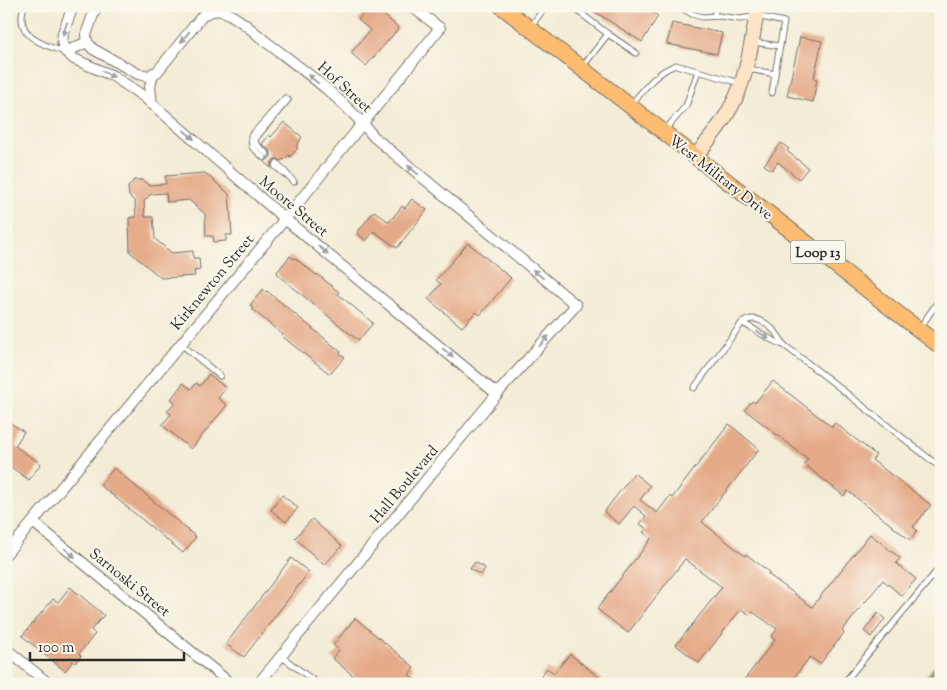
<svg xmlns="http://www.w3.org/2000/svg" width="947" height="690" viewBox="0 0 947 690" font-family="'Sorts Mill Goudy',serif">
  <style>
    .forest { fill: #8db166; stroke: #5c6e48 }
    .building { fill: #e5aa89 }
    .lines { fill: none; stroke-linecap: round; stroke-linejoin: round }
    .lane-casing { stroke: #716f67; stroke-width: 7 }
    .street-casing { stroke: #716f67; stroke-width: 12 }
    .secondary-casing { stroke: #716f67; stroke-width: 16 }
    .primary-casing { stroke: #716f67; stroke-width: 17 }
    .lane { stroke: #fff; stroke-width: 5 }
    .street { stroke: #fff; stroke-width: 10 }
    .secondary { stroke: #fee4c6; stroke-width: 14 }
    .primary { stroke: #fdbc70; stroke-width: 15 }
    .oneway { fill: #a0a0a0 }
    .labels { text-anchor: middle; stroke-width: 4; stroke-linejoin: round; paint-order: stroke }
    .shield { fill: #fbf7ec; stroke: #696865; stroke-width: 1 }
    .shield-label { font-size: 14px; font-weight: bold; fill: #2b2b2b }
    .street-label { font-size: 15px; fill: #2b2b2b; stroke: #fbf7ec }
  </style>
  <rect width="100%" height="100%" fill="#fbf7ec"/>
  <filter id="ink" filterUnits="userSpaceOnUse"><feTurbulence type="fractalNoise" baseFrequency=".02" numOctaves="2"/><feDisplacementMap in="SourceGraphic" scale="10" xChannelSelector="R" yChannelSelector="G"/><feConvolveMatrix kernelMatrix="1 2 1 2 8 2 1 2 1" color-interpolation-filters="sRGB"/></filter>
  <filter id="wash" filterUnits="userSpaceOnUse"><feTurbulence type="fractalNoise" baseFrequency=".0096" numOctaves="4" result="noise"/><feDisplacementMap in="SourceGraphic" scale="20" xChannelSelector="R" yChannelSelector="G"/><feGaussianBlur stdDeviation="1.12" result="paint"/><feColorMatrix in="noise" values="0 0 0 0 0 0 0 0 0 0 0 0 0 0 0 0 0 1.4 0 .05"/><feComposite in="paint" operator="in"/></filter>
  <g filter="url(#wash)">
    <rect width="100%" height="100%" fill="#f3ecd6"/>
    <!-- forest -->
    <polygon class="forest" points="941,659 941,684 920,684"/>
    <g id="blocks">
      <!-- building -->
      <g class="building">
        <polygon points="370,6 373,6 399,28 366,66 351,53 370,30 358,20"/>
        <polygon points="586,6 653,6 650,11 658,16 642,42"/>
        <polygon points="672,23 722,33 717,54 667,44"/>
        <polygon points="800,37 822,41 814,78 817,79 813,102 787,96"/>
        <polygon points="284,122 302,137 296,147 298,148 290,157 289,155 284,160 283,159 281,161 278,159 274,159 271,165 271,168 264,162 271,157 271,152 262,144 269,135 271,137"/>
        <polygon points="781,143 789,149 787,151 808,168 799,179 778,162 772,170 764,165"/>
        <polygon points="205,173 229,194 232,235 226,235 226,241 214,242 213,236 206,236 205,214 189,200 167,202 166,193 151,194 144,201 145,217 153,217 155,239 172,253 193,251 193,258 199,258 200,270 194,271 195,276 161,278 130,252 129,218 136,217 135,202 129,196 128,187 134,180 142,180 149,185 166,184 165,176"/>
        <polygon points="412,199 427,210 397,248 374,231 366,241 357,233 374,211 389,222 402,206 405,208"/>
        <polygon points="468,243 511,278 480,315 476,312 462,327 428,299 441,284 436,280"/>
        <polygon points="290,256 294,259 295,258 316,275 317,274 339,292 338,294 373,323 359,340 354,337 279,276 277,272"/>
        <polygon points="263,289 266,292 267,291 341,352 340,354 345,357 330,374 289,342 282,336 283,335 252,309 253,308 250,305"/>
        <polygon points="209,374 226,388 218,398 227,405 191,449 162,425 171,414 167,411 175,402 171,399 183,383 191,389 196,383 200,386"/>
        <polygon points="773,381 832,427 835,423 876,455 872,460 931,505 913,527 917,530 910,540 848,491 844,496 804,464 808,459 745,410 752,401 755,403"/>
        <polygon points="6,420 24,432 15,446 41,464 29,480 11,467 6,474"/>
        <polygon points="729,424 759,449 702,522 745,556 746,554 769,572 768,574 812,607 870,534 900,558 896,563 916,579 902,596 883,580 842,631 844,633 820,664 810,657 789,684 741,684 775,640 771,637 777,629 753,612 750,615 741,609 699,663 676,645 722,587 685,559 628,633 597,609 651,539 643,532 647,529 640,524 646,516 634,506 619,524 604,512 634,473 650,486 640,500 657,513 670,496 672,498"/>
        <polygon points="114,468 196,537 183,553 100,485"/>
        <polygon points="282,495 298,508 286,522 271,510"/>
        <polygon points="312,519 342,546 324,565 295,538"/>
        <polygon points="291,558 309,572 244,657 226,644"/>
        <polygon points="475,562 485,568 481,575 470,569"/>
        <polygon points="70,587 104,615 91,630 95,634 79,654 81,656 75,663 73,661 65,671 22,636 53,599 58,602"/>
        <polygon points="878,613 885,619 871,637 864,631"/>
        <polygon points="355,618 414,667 409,675 421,684 363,684 332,658 339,650 333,645"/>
        <polygon points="570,654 607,684 550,684 541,676 547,668 554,673"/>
      </g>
    </g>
  </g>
  <g filter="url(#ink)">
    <use href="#blocks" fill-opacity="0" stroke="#716f67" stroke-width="1"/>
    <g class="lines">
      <!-- lane casing -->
      <g class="lane-casing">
        <g id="lane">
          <path d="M 24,6 C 14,36 42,45 65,52"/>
          <polyline points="571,6 608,34 583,66"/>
          <polyline points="679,6 692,14 702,17 719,16 740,19 757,16 784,22 775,74"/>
          <polyline points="714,16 716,6"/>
          <polyline points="531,26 546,6"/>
          <polyline points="608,34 636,53"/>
          <polyline points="753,42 780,46"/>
          <polyline points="748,69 775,74 772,93"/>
          <path d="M 631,105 C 644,89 656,72 676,65 L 740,83"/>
          <polyline points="665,130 686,106 698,71"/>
          <polyline points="267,154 256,144 255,139 288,100"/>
          <polyline points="264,158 252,147 251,136 285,98"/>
          <polyline points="277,163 294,182"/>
          <polyline points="275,166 286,175"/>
          <path d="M 742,323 C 756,329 769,341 784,345 L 831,381 L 941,468"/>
          <polyline points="919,329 937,303 941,300"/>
          <polyline points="181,344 220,376"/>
          <path d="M 694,388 L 742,323 C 745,321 749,319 753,319 C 766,319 779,335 784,345"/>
          <polyline points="281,656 318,684"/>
          <polyline points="843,684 941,566"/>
        </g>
      </g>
      <!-- street casing -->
      <g class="street-casing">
        <g id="street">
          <polyline points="73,6 63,33 62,42 66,52 74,59 113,76 143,96 285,219 497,394"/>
          <path d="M 96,6 L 86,35 L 87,42 L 93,49 L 138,74 L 149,76 L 157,72 L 203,15 C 211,11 216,9 225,12 C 239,18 253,31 265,41 C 303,70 344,99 374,137 L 576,305 L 497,394 L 258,684"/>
          <polyline points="66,52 87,42"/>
          <polyline points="152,104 150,87 153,73"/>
          <polyline points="33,522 231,684"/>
          <polyline points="6,554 285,219 440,28 411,6"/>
          <polyline points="6,649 49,684"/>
        </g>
      </g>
      <!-- secondary casing -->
      <g class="secondary-casing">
        <path id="secondary" d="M 695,157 C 708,141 721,126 731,107 C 748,77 752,39 758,6"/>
      </g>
      <!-- primary casing -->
      <g class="primary-casing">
        <polyline id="primary" points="501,6 941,347"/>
      </g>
      <!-- lane -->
      <use href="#lane" class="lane"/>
      <!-- street -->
      <use href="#street" class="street"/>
      <!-- secondary -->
      <use href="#secondary" class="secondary"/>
      <!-- primary -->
      <use href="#primary" class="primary"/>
    </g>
    <!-- one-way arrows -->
    <defs><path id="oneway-solid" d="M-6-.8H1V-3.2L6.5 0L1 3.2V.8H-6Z" transform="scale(1.25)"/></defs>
    <g class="oneway">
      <use href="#oneway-solid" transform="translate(65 29) rotate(107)"/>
      <use href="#oneway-solid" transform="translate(185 37) rotate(129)"/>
      <use href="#oneway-solid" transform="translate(108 74) rotate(26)"/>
      <use href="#oneway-solid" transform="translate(313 79) rotate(-140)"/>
      <use href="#oneway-solid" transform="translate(189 135) rotate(41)"/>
      <use href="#oneway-solid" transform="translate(413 170) rotate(-140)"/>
      <use href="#oneway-solid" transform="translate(323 250) rotate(40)"/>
      <use href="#oneway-solid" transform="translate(538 274) rotate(-140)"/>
      <use href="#oneway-solid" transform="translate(763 335) rotate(32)"/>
      <use href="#oneway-solid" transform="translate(544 341) rotate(-49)"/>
      <use href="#oneway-solid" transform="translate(448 353) rotate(40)"/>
      <use href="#oneway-solid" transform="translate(70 553) rotate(39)"/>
    </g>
  </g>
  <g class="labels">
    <!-- shield labels -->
    <rect class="shield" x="790.5" y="240.5" width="55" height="23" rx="4"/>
    <g class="shield-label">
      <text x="818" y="257">Loop 13</text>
    </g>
    <!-- street labels -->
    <g class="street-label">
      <text transform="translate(345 87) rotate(42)" y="5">Hof Street</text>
      <text transform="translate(721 177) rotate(38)" y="5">West Military Drive</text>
      <text transform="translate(294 206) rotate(40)" y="5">Moore Street</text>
      <text transform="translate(212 282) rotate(-50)" y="5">Kirknewton Street</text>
      <text transform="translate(404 484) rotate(-50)" y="5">Hall Boulevard</text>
      <text transform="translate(130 582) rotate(39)" y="5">Sarnoski Street</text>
    </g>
  </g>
  <!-- margin -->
  <rect width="947" height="690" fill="none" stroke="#fbf7ec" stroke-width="25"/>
  <!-- scale -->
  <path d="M30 652v8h154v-8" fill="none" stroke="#2b2b2b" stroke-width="2.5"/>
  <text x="38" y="652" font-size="15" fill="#2b2b2b" stroke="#fbf7ec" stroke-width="4" paint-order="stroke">100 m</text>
</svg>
